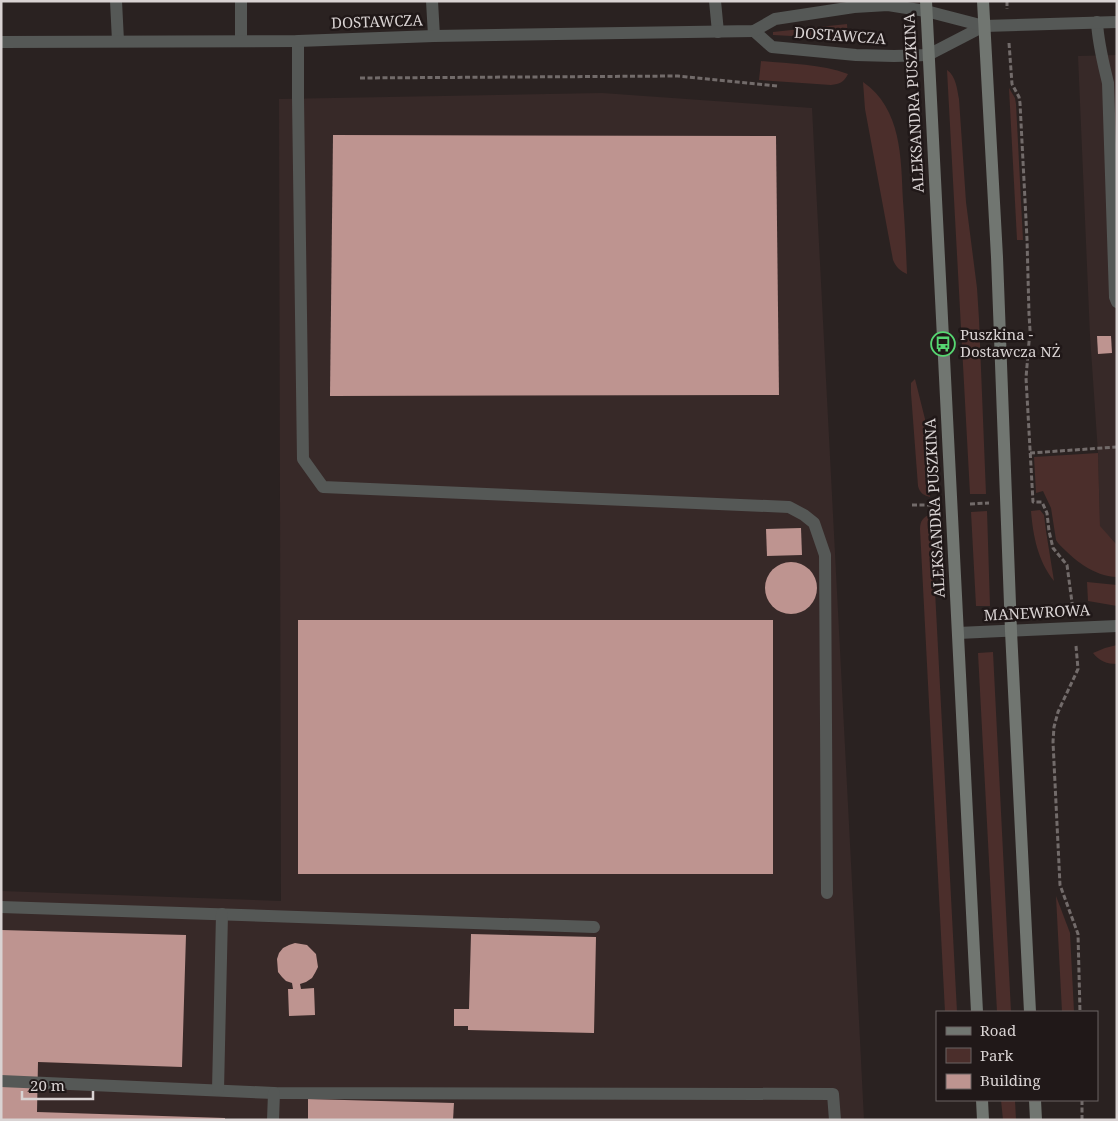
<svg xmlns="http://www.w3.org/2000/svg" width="1118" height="1121" viewBox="0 0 1118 1121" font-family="'Noto Serif',serif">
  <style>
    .built { fill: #372928 }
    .green { fill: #4b2e2b }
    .building { fill: #be9490 }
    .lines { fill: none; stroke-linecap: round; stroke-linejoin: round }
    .path { stroke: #726b6a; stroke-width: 3; stroke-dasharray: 5 2.5; stroke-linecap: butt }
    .service { stroke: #555856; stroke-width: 12 }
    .minor { stroke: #555856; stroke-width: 12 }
    .secondary { stroke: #717671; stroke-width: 12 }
    .labels { text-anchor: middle; stroke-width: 5; stroke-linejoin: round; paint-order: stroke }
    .street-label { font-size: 15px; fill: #d9d3d3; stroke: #201818 }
    .poi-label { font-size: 15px; fill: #d9d3d3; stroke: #201818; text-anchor: start }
  </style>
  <rect width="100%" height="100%" fill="#2a2221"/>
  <!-- built -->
  <g class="built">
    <polygon points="1117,55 1117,545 1100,527 1098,453 1090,336 1078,56"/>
    <polygon points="602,93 812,108 854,921 864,1120 1,1120 1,891 281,901 279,99"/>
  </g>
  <!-- green -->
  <g class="green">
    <polygon points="847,24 848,39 773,35 773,32"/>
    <path d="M 761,61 C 790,64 820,64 848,74 C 844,82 840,84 831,85 L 759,80 Z"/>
    <path d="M 947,70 C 956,76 957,89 959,99 L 966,202 L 977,288 L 979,319 L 986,494 L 970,494 Z"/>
    <path d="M 863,82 C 902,109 901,158 903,201 C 905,225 906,250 907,274 C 900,271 896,267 893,260 L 865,109 Z"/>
    <polygon points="1009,88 1015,98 1016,104 1023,240 1017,240"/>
    <path d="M 915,379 L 925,419 L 930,497 C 923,495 920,493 918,486 L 911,393 L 911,383 Z"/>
    <path d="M 1098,453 L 1100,526 L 1117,545 L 1117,577 C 1093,576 1074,560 1058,543 L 1056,540 L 1051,508 L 1043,491 L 1036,493 L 1034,457 Z"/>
    <path d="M 1040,510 L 1044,515 L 1046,531 L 1054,581 C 1038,561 1033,536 1031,511 Z"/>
    <polygon points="987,511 990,606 976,606 971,512"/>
    <path d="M 931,514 L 957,1012 L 945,1012 L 920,529 C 920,521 923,517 931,514 Z"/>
    <polygon points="1087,582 1117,585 1117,606 1088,601"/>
    <path d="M 1117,645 L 1117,664 C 1107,664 1099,661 1093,653 L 1105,648 Z"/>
    <polygon points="993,652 1011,1012 997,1012 978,653"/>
    <polygon points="1056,896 1070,933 1074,1012 1062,1012"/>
    <polygon points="1001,1100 1015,1100 1016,1120 1003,1120"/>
  </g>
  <!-- building -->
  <g class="building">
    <polygon points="333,135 776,136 779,395 330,396"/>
    <polygon points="1097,336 1111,336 1112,353 1098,354"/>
    <polygon points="801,528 802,555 767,556 766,529"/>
    <circle cx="791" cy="588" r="26"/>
    <rect x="298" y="620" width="475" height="254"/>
    <polygon points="1,930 186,935 182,1067 38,1062 37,1112 225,1118 225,1120 1,1120"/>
    <polygon points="471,934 596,937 594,1033 468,1030 468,1026 454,1026 454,1009 469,1009"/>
    <polygon points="295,943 307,945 316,954 318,967 315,973 312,978 306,982 300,984 301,989 314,988 315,1015 289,1016 288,989 293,989 292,983 286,981 282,977 278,972 277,959 279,953 283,948 289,945"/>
    <polygon points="308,1099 454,1103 453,1120 308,1120"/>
  </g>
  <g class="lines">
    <!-- path -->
    <g class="path">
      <polyline points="1007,1 1007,9"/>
      <polyline points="1009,43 1012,84 1019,97 1020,103 1027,239 1029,314 1030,330 1026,378 1033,502 1042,502 1047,513 1049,531 1053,548 1067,565 1073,610"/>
      <polyline points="360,78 678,76 778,86"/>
      <polyline points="1030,453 1117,447"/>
      <polyline points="970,504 989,503"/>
      <polyline points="912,505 934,505"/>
      <polyline points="1076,646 1078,669 1058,712 1054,727 1053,742 1060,885 1078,934 1080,1012"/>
      <polyline points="1082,1100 1082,1120"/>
    </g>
    <!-- service -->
    <g class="service">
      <polyline points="116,1 118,41"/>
      <polyline points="241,1 241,41"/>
      <polyline points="432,1 434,36"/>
      <polyline points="715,1 718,32"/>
      <path d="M 1097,22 C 1098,43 1103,62 1108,83 L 1115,297 L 1117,302"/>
      <polyline points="298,41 298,98 303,459 323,487 789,507 804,515 814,523 825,555 827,893"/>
      <polyline points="1,907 594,927"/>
      <polyline points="1,1081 274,1093 833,1094 835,1120"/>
      <polyline points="218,1090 222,914"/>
      <polyline points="273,1120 274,1093"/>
    </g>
    <!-- minor -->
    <g class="minor">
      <polyline points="754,31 772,47 856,55 894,56 928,55 984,26"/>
      <polyline points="1,42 298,41 434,36 754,31 775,19 854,7 888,5 926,11 984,26 1117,22"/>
      <polyline points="958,633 1117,626"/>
    </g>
    <!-- secondary -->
    <g class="secondary">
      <polyline points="926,1 977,1012"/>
      <polyline points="983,1 997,257 1011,631 1030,1012"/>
      <polyline points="982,1100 983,1120"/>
      <polyline points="1035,1100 1036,1120"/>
    </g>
  </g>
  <!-- icons -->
  <defs>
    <g id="bus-ring" transform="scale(1.25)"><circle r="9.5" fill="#201818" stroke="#56d671" stroke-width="1.5"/><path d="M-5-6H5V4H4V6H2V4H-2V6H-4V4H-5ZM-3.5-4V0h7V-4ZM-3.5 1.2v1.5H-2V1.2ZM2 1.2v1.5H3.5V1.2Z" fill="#56d671"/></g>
  </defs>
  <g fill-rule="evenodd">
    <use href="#bus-ring" x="943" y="344"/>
  </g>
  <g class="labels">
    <!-- street labels -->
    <g class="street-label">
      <text transform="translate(377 22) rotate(-2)" y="5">DOSTAWCZA</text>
      <text transform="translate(840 36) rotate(4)" y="5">DOSTAWCZA</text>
      <text transform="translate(914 103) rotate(-93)" y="5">ALEKSANDRA PUSZKINA</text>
      <text transform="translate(935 508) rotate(-93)" y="5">ALEKSANDRA PUSZKINA</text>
      <text transform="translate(1037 613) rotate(-3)" y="5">MANEWROWA</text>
    </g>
    <!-- poi labels -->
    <g class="poi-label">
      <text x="960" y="340">Puszkina -<tspan x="960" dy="17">Dostawcza NŻ</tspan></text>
    </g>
  </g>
  <!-- border -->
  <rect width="1118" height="1121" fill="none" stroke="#d9d3d3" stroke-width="5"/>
  <!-- legend -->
  <rect x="936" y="1011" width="162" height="90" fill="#201818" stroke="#6a6363"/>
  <rect x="946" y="1027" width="25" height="8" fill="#717671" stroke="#6a6363"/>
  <text x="980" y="1036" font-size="15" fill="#d9d3d3">Road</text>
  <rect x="946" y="1048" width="25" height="15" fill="#4b2e2b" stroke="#6a6363"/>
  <text x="980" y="1061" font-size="15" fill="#d9d3d3">Park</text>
  <rect x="946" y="1074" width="25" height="15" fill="#be9490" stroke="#6a6363"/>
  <text x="980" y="1086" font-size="15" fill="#d9d3d3">Building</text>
  <!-- scale -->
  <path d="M22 1091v8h71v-8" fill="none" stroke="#d9d3d3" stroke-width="2.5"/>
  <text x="30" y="1091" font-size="15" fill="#d9d3d3" stroke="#201818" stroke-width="4" paint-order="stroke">20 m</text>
</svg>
